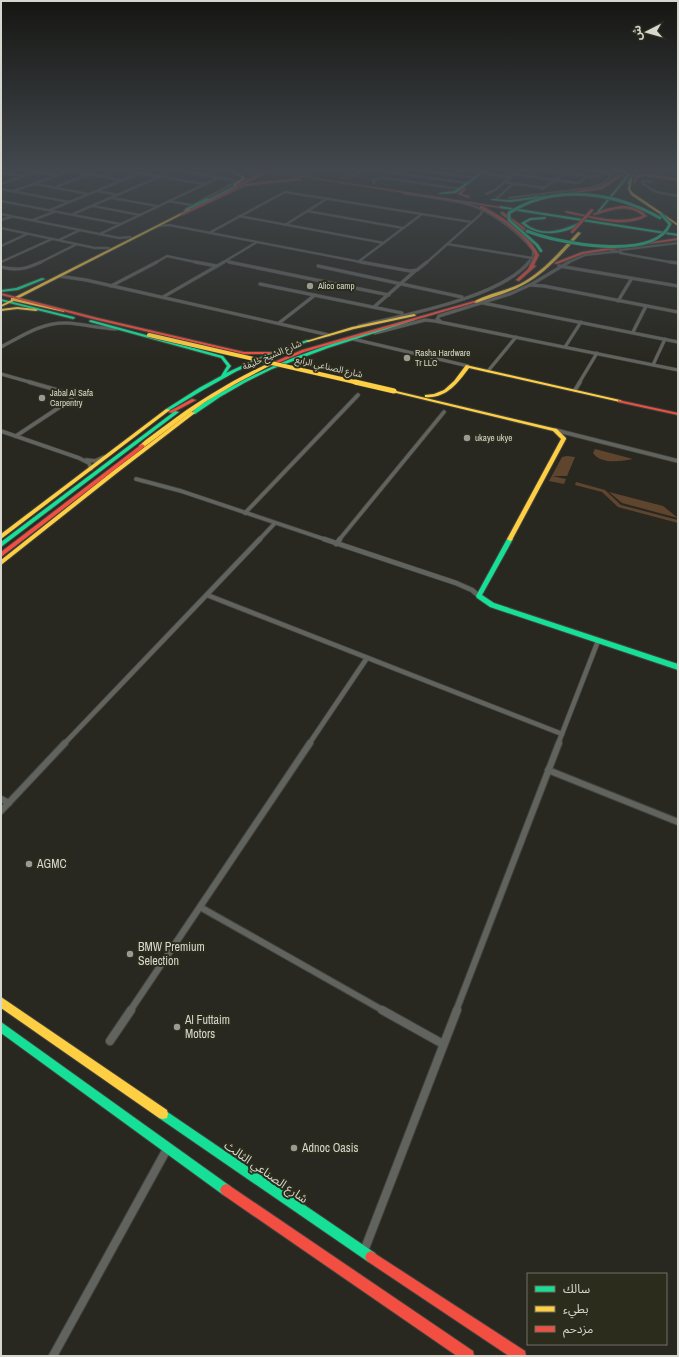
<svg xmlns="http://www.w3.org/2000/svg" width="679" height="1357" viewBox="0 0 679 1357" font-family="'Archivo Narrow','Noto Sans Arabic',sans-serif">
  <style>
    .green { fill: #5f452e }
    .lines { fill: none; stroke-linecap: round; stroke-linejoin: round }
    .street-far5-casing { stroke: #43433d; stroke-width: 3 }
    .street-far4-casing { stroke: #43433d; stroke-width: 4 }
    .street-far3-casing { stroke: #43433d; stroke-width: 5 }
    .street-far2-casing { stroke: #43433d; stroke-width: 6 }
    .street-far1-casing { stroke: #43433d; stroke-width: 8 }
    .street-casing { stroke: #43433d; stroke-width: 10 }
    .fast-casing { stroke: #43433d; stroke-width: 2 }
    .slow-casing { stroke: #43433d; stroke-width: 2 }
    .jam-casing { stroke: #43433d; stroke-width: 2 }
    .street-far5 { stroke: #61635f; stroke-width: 2 }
    .street-far4 { stroke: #61635f; stroke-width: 3 }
    .street-far3 { stroke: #61635f; stroke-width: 3.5 }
    .street-far2 { stroke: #61635f; stroke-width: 4.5 }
    .street-far1 { stroke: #61635f; stroke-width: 6 }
    .street { stroke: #61635f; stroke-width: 8 }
    .fast { fill: #16e098; fill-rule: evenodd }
    .slow { fill: #ffcf43; fill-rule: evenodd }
    .jam { fill: #f24e42; fill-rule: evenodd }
    .fast-bridge-casing { stroke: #43433d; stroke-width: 4; stroke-linecap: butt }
    .slow-bridge-far1-casing { stroke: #43433d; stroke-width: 5; stroke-linecap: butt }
    .slow-bridge-casing { stroke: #43433d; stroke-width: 6; stroke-linecap: butt }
    .jam-bridge-casing { stroke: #43433d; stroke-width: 4; stroke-linecap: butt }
    .fast-bridge { stroke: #16e098; stroke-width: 3 }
    .slow-bridge-far1 { stroke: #ffcf43; stroke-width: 4 }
    .slow-bridge { stroke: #ffcf43; stroke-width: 5 }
    .jam-bridge { stroke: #f24e42; stroke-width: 3 }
    .poi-dot { fill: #999a91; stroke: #2c2c1d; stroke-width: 1.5 }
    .labels { text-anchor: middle; stroke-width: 4; stroke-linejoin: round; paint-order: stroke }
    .far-poi-label { font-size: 9px; fill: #d6d7ce; stroke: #2c2c1d; text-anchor: start }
    .far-street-label { font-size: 9px; fill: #d6d7ce; stroke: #2c2c1d }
    .near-poi-label { font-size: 12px; fill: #d6d7ce; stroke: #2c2c1d; text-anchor: start }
    .near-street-label { font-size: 12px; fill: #d6d7ce; stroke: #2c2c1d }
  </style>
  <rect width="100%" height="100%" fill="#282820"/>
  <!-- green -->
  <g class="green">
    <path d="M 595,449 L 633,459 C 622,461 601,465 593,453 Z"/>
    <polygon points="567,456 575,457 567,476 552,476 566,479 564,484 549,481 562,457"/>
    <polygon points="576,482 605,490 621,505 678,520 678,523 618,507 602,492 575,485"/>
    <polygon points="609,492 663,506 678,518 622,503"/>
  </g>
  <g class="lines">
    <!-- street-far5 casing -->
    <g class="street-far5-casing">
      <g id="street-far5">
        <polyline points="69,170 121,180"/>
        <polyline points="120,170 204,184"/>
        <polyline points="177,170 238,181 186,209"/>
        <polyline points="372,170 467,183"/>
        <polyline points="417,170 475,178"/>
        <polyline points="457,170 481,173"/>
        <polyline points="536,170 595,177 599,176 602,171"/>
        <polyline points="35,172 55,175"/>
        <polyline points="1,173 22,176"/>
        <polyline points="485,174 509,177"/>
        <polyline points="513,174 576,183 581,182 587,176"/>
        <polyline points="379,177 459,189"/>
        <polyline points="342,178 350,177 363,170"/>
        <polyline points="674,179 678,174"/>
        <polyline points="504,182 544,188"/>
        <polyline points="651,182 643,181 642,183 656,192 678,196"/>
        <polyline points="374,183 373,181 380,177"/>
        <polyline points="1,184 41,170"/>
        <polyline points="35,184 88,194"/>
        <polyline points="56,187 89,174"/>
        <polyline points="1,189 69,202"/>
        <polyline points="542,189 565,173"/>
        <polyline points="14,191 72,170"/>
        <polyline points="97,191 119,195"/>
        <path d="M 404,193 C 424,197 456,200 474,206 C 496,215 518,232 533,250 L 533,256 L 528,263"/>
        <polyline points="486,194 495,190 519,170"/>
        <polyline points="112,198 157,206"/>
        <polyline points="509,198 590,188 602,184 611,176 607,172 592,170"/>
        <polyline points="496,199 514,183"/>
        <polyline points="1,201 120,224"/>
        <polyline points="168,201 191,205"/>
        <polyline points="93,206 140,215"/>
        <polyline points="50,210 140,173"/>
        <polyline points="307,211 403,228"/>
        <polyline points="1,214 119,238 130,237"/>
        <polyline points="73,214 161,176"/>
        <polyline points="239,216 384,243"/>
        <polyline points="1,220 11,217"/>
        <polyline points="33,220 54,212"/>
        <polyline points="285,225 328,198"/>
        <polyline points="159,226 169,225 366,263"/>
        <polyline points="1,228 95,248 109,248"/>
        <polyline points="209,233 285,192 471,222"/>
        <polyline points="100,234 220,177"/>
        <polyline points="59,240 80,230"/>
        <polyline points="447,244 532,258"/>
        <polyline points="1,246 27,234"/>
        <polygon points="611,250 621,252 611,252"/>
        <polyline points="620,250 678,243"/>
        <polyline points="620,253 675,263"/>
        <polyline points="226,261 234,263"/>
        <polyline points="1,262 52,239"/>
        <polyline points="358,262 422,214"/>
        <polyline points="39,263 77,244"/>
        <polyline points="155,263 167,256 200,263"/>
        <polyline points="222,263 257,242"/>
        <polyline points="426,263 481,214 482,211"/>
        <polyline points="567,263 585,255 612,252"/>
      </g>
    </g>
    <!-- street-far4 casing -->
    <g class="street-far4-casing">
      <g id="street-far4">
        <polyline points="195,262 217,266"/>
        <polyline points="229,262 389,295"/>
        <polyline points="361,262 410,271 417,270 427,262"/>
        <polyline points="670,262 678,263"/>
        <polyline points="318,266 462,297"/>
        <polyline points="559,266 678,286"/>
        <path d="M 1,267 C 17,271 26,269 41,262"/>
        <polyline points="59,276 86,280 329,335"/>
        <polyline points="260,284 402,313"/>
        <polyline points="530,285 544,286 678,312"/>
        <polyline points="111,286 157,262"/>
        <polyline points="163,297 224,262"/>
        <polyline points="618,301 632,278"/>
        <polyline points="483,303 678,342"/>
        <polyline points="374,307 415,271"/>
        <polyline points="440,321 437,319 439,316 510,294 532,284 569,262"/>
        <polyline points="279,323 315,295"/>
        <path d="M 359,326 C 404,315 500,298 529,262"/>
        <polyline points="633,332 646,306"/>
        <polyline points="375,333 425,320 435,321 678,370"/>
        <polyline points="353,339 468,366"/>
        <path d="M 1,347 C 22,336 42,322 67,323 C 83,324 99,328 116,329"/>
        <polyline points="565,347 581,322"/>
        <polyline points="653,365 665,339"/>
        <polyline points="488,371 516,337"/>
        <polyline points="1,374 33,383"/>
        <polyline points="579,383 597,353"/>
      </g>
    </g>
    <!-- street-far3 casing -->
    <g class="street-far3-casing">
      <g id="street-far3">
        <polyline points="575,390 580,382"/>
        <polyline points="555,430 678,461"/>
        <polyline points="1,431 79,458 89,463 91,469"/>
        <polyline points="16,436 75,397 71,394 29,382"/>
        <polyline points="86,460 95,461 104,457"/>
        <polyline points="136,479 181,491 327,540"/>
        <polyline points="245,513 358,395"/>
        <polyline points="259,540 275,523"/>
        <polyline points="339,540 444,412"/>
      </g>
    </g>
    <!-- street-far2 casing -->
    <g class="street-far2-casing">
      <g id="street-far2">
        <polyline points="324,539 456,583 472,590 479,596"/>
        <polyline points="336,544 340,539"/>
        <polyline points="207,595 562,734"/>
        <polyline points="64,744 260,539"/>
        <polyline points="309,744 367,658"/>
        <polyline points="558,744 598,641"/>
      </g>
    </g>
    <!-- street-far1 casing -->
    <g class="street-far1-casing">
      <g id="street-far1">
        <polyline points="548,770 678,822"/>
        <polyline points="1,799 9,803"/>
        <polyline points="1,811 65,743"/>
        <polyline points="200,907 384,1011"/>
        <polyline points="130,1011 310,743"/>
        <polyline points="456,1011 559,743"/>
      </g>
    </g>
    <!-- street casing -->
    <g class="street-casing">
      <g id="street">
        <polyline points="382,1010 443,1044"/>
        <polyline points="110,1041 131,1010"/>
        <polyline points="364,1251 457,1010"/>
        <polyline points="53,1356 167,1149"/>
      </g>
    </g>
    <!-- fast casing -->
    <g class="fast-casing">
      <g id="fast">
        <polygon points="485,170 487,170 456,193 440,194 439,193 454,191"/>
        <polygon points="635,170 637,170 629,184 627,184"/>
        <polygon points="629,173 631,174 599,212 597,212"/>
        <polygon points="236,185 238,186 205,204 203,204 203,203 186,211 184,210 207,198 209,199"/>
        <polygon points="547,195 548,197 511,202 491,200 492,199 511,200"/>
        <polygon points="500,206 678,234 678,236 499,208"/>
        <path d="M 546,217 L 545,219 L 531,220 L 525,223 C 541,237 560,231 578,223 L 581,224 C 563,235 538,238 521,223 L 530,218 Z"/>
        <polygon points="42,278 45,279 18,290 1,292 1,290 16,288"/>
        <polygon points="1,299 74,317 75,318 73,319 1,301"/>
        <path d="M 412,319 L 415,320 L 328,348 L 272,369 L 246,382 L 220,397 L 195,414 L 191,413 C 202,403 216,395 229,388 C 286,356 349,338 412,319 Z"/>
        <polygon points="91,320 223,356 231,366 226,373 270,353 307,340 310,341 273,355 237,371 203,390 168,411 166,411 166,409 199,388 221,376 227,366 221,358 90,322 89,321"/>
        <polygon points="175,411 179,412 1,547 1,542"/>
        <polygon points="510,537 513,539 482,595 494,603 678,664 678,670 490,607 477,598 476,596 507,539"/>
        <polygon points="1,1022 230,1186 232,1190 230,1194 226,1196 222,1194 1,1033"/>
        <polygon points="163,1109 375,1253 377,1257 375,1261 371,1263 367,1261 159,1118 158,1114 159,1110"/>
      </g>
    </g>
    <!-- slow casing -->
    <g class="slow-casing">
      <g id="slow">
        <polygon points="228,170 230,170 246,178 236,186 234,186 234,184 243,178"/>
        <polygon points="596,170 626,171 625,172"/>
        <polygon points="630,178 632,179 630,189 633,193 678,224 678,226 631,195 628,189"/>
        <polygon points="189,209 191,210 17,299 64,310 64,312 14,301 1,307 1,305 11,300 11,298 13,298"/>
        <path d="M 578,232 L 581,233 C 564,252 546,273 523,285 C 508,293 492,297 476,303 L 473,302 C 487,294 505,291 520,284 C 543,272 560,251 578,232 Z"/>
        <polygon points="17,307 36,309 38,310 36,311 17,309 1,311 1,309"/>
        <polygon points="414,314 416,315 415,316 354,329 308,342 306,341 352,327"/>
        <path d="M 267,364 L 271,365 L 237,383 L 205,402 L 144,447 L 139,446 C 147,438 157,432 166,425 C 198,401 231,381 267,364 Z"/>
        <path d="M 466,365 L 620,400 L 622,401 L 620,402 L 469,368 C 458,383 446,399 425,397 L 425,395 L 434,394 L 444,390 L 454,381 Z"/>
        <polygon points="392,390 557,429 566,438 566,439 512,540 510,541 507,539 561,439 553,431 392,392"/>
        <polygon points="166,409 170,410 1,539 1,534"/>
        <polygon points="191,412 195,413 117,473 1,565 1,560 113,471"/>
        <polygon points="1,997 167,1110 168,1114 167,1118 163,1119 159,1118 1,1008"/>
      </g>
    </g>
    <!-- jam casing -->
    <g class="jam-casing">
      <g id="jam">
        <polygon points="246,170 250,170 268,173 267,174"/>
        <polygon points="260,170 264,170 501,207 500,208"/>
        <polygon points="625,171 627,172 602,189 563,195 562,194 600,187"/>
        <polygon points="646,174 678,179 678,181 646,176 638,177 635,183 633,182 636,175"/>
        <polygon points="300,178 301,180 245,186 183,215 180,214 243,184"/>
        <polygon points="464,188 466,189 461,194 469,196 469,198 458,194"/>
        <path d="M 480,206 L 482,206 C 504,218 527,232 539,255 L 534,265 L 536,266 L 519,281 L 516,280 L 528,269 L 535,255 C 524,233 501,219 480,208 Z"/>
        <path d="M 621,206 C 632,206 639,208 647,216 C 627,227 603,221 583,216 C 577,215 570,214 565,212 L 566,211 C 591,216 618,225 643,216 C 629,203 611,210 595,215 L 593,214 L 606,209 Z"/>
        <polygon points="501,212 503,212 525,228 525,230 523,230 501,214"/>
        <polygon points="678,238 678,240 641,245 639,244"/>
        <polygon points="628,245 629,247 583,254 557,264 554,263 582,252"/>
        <polygon points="1,293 98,318 244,352 270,352 272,353 270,354 244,354 97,320 1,295"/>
        <polygon points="474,301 477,302 304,352 271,366 267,365 302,350"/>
        <polygon points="192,399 196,400 172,413 168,412"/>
        <polygon points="618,400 678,413 678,415 618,402"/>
        <polygon points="142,444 145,446 144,447 1,557 1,552"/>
        <polygon points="226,1184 230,1186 473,1351 474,1356 457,1356 222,1194 220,1190 222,1186"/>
        <polygon points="371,1251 525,1351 526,1356 509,1356 367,1261 365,1257 367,1253"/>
      </g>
    </g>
    <!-- street-far5 -->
    <use href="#street-far5" class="street-far5"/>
    <!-- street-far4 -->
    <use href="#street-far4" class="street-far4"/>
    <!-- street-far3 -->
    <use href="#street-far3" class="street-far3"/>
    <!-- street-far2 -->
    <use href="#street-far2" class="street-far2"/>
    <!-- street-far1 -->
    <use href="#street-far1" class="street-far1"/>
    <!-- street -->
    <use href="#street" class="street"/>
    <!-- fast -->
    <use href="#fast" class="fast"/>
    <!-- slow -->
    <use href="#slow" class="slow"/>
    <!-- jam -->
    <use href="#jam" class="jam"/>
    <!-- fast-bridge casing -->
    <g class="fast-bridge-casing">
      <g id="fast-bridge">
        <path d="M 527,231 C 556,243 654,262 670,224 L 661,214"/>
        <path d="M 541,251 L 537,245 L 509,220 L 509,213 C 554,183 615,192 660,218"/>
      </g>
    </g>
    <!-- slow-bridge-far1 casing -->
    <g class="slow-bridge-far1-casing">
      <polyline id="slow-bridge-far1" points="149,335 359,383"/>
    </g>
    <!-- slow-bridge casing -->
    <g class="slow-bridge-casing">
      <polyline id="slow-bridge" points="355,382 394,391"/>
    </g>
    <!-- jam-bridge casing -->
    <g class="jam-bridge-casing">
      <g id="jam-bridge">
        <polyline points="237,186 270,170"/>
        <polyline points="572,232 592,210"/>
      </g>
    </g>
    <!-- fast-bridge -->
    <use href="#fast-bridge" class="fast-bridge"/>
    <!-- slow-bridge-far1 -->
    <use href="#slow-bridge-far1" class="slow-bridge-far1"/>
    <!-- slow-bridge -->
    <use href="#slow-bridge" class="slow-bridge"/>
    <!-- jam-bridge -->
    <use href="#jam-bridge" class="jam-bridge"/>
  </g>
  <!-- sky -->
  <linearGradient id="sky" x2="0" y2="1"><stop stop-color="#161612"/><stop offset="0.47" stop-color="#42484e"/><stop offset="1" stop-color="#42484e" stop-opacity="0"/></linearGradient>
  <rect width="679" height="360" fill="url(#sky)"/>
  <!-- markers -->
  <g class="poi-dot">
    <circle cx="310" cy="286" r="4"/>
    <circle cx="407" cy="358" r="4"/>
    <circle cx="42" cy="398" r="4"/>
    <circle cx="467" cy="438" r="4"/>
    <circle cx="29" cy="864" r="4"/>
    <circle cx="130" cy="954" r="4"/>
    <circle cx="177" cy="1027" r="4"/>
    <circle cx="294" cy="1148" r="4"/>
  </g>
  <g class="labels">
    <!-- far-poi labels -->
    <g class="far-poi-label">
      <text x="318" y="289">Alico camp</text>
      <text x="415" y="356">Rasha Hardware<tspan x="415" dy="10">Tr LLC</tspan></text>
      <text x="50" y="396">Jabal Al Safa<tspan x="50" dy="10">Carpentry</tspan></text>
      <text x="475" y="441">ukaye ukye</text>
    </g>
    <!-- far-street labels -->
    <g class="far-street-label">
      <text transform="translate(272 355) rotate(-23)" y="3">شارع الشيخ خليفة</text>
      <text transform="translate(329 367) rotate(13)" y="3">شارع الصناعي الرابع</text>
    </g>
    <!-- near-poi labels -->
    <g class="near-poi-label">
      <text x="37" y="868">AGMC</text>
      <text x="138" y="951">BMW Premium<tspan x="138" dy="14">Selection</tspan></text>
      <text x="185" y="1024">Al Futtaim<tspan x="185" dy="14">Motors</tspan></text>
      <text x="302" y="1152">Adnoc Oasis</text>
    </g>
    <!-- near-street labels -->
    <g class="near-street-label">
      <text transform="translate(266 1172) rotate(35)" y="4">شارع الصناعي الثالث</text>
    </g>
  </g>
  <!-- border -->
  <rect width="679" height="1357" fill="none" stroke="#d6d7ce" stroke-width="4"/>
  <!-- legend -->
  <rect x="527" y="1273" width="140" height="72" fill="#2c2c1d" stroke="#707064"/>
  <rect x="535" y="1286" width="20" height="6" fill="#16e098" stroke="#707064"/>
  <text x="563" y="1293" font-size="12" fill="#d6d7ce">سالك</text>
  <rect x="535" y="1306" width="20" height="6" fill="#ffcf43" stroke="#707064"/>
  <text x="563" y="1313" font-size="12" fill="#d6d7ce">بطيء</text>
  <rect x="535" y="1326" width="20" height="6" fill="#f24e42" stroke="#707064"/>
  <text x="563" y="1333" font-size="12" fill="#d6d7ce">مزدحم</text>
  <!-- north arrow -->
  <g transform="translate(647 32) rotate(264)" stroke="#2c2c1d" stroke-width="3" paint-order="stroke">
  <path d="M0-3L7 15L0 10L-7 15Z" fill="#d6d7ce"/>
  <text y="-6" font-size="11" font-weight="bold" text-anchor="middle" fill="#d6d7ce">ش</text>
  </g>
</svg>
